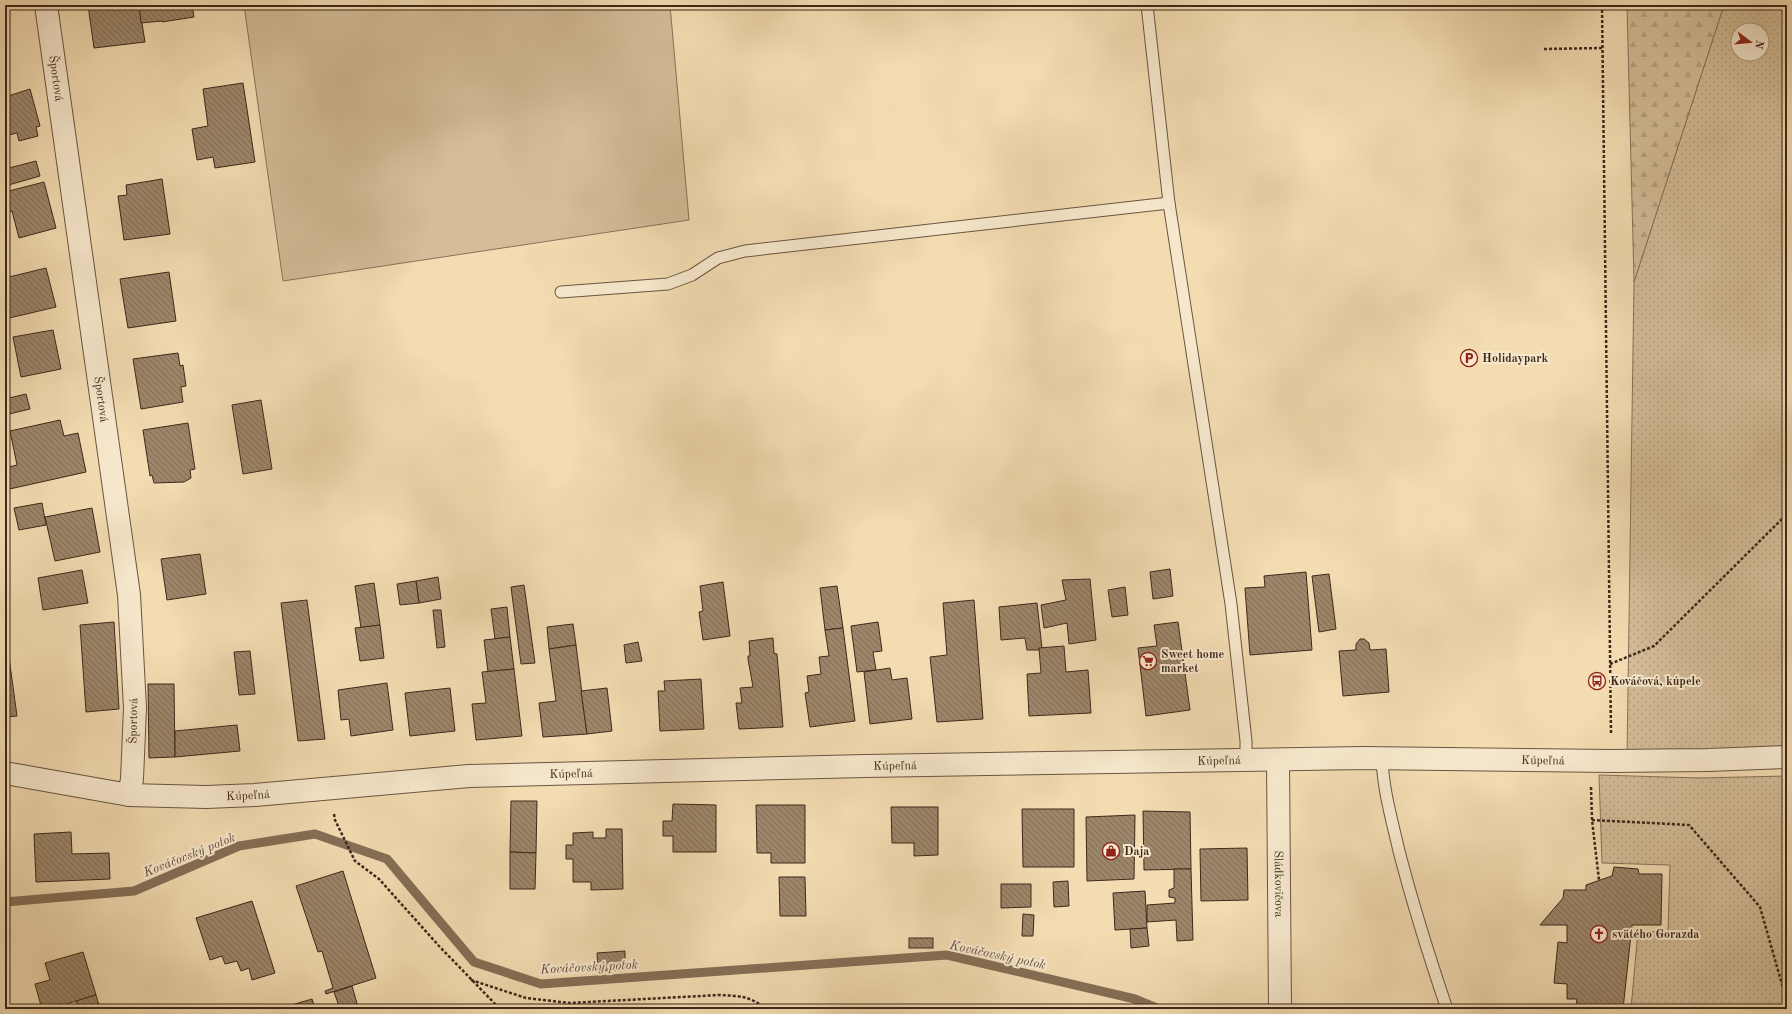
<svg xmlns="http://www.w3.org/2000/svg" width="1792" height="1014" viewBox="0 0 1792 1014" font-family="'Old Standard TT',serif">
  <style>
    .green { fill: url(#green-dots); stroke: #88725a; fill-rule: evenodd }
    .forest { fill: url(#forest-firs); stroke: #88725a }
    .pitch { fill: #d4bd98; stroke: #88725a }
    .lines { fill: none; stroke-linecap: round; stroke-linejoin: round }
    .stream { stroke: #856f57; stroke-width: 9 }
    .building { fill: url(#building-back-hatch); stroke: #3d281b }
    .service-casing { stroke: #6a5541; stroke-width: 13 }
    .minor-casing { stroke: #6a5541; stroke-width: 24 }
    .tertiary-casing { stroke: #6a5541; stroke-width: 24 }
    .path { stroke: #3d281b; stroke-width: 2.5; stroke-dasharray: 3 2; stroke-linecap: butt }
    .service { stroke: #f7e8cd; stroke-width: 11 }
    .minor { stroke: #f7e8cd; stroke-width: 22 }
    .tertiary { stroke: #f7e8cd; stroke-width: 22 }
    .labels { text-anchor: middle; stroke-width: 4; stroke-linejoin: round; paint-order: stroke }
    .street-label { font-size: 12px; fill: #3d281b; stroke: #f7e8cd }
    .poi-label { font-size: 12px; font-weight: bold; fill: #3d281b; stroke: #f7e8cd; text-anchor: start }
    .water-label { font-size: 13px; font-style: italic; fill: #614c39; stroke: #f7e8cd }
  </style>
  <defs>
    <pattern id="green-dots" width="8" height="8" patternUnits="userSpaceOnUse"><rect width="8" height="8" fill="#d4bd98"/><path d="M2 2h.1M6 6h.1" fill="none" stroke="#b7a282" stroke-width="1.8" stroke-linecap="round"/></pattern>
    <pattern id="forest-firs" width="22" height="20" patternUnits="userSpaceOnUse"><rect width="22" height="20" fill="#d4bd98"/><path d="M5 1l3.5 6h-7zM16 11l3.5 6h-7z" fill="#b7a282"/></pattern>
    <pattern id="building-back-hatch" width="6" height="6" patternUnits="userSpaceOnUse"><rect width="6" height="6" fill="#9c866a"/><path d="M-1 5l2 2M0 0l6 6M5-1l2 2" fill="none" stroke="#806e56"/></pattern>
  </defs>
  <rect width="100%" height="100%" fill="#f3dcb2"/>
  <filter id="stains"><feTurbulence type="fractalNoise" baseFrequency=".005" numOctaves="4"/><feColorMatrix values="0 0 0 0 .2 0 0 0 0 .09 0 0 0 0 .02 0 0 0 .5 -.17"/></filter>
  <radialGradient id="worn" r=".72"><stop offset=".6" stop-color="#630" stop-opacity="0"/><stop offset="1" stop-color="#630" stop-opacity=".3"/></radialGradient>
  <!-- green -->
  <g class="green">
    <path d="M 1724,5 L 1787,5 L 1787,747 L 1627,756 L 1634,282 ZM 1738,30 L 1762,30 L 1762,54 L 1738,54 Z"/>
    <polygon points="1599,775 1699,778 1787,776 1787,1009 1631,1009 1638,931 1668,932 1670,865 1602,863"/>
  </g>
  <!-- forest -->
  <polygon class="forest" points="1627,5 1724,5 1634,282 1634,281"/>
  <!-- pitch -->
  <polygon class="pitch" points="244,5 670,5 689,220 283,281"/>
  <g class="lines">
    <!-- stream -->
    <polyline class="stream" points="5,902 134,891 239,846 315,834 387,859 474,962 541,984 947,955 1135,999 1159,1009"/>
  </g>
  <!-- building -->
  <g class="building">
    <polygon points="88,5 139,5 145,42 94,48"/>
    <polygon points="139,5 192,5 194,17 162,22 162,21 141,23"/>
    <polygon points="243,83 255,162 215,168 213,157 197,160 192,129 208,126 203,89"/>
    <polygon points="30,89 40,126 36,127 38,136 19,141 17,133 5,136 5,97"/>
    <polygon points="36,161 40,176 5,186 5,169"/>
    <polygon points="162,179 170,234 124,240 118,196 127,195 126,185"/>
    <polygon points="44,182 56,228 19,238 12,211 7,213 5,192"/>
    <polygon points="46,268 56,307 5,319 5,278"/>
    <polygon points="169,272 176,321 128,328 120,279"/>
    <polygon points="53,330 61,369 21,377 13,337"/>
    <polygon points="178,353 180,366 183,365 186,386 181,387 183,402 141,409 133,359"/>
    <polygon points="26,394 30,409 5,415 5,399"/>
    <polygon points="261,400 272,469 243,474 232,405"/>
    <polygon points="60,420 64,436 78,433 86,472 5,490 5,468 17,465 10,431"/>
    <polygon points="188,423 195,469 190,470 191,478 184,482 154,483 152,475 150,476 143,430"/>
    <polygon points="42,503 46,525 19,530 14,508"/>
    <polygon points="92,508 100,552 55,561 45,517"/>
    <polygon points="200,554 206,594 167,600 161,559"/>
    <polygon points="1170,569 1173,596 1153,599 1150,572"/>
    <polygon points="82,570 88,603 43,610 38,578"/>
    <polygon points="1306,572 1312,650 1250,655 1245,588 1265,587 1264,576"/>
    <polygon points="1329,574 1336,629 1319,632 1312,576"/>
    <polygon points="438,577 441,599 419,603 416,581"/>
    <polygon points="1090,579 1096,640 1069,644 1067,623 1044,628 1041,605 1066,600 1062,580"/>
    <polygon points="416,581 419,603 400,605 397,584"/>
    <polygon points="723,582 730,636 703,640 699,612 703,611 700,586"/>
    <polygon points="374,583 380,625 361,628 355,586"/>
    <polygon points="524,585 535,663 521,664 511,587"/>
    <polygon points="837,586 843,628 825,630 820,588"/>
    <polygon points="1125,587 1128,615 1112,617 1108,590"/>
    <polygon points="307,600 325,739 298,741 281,603"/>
    <polygon points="974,600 983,719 937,722 930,657 947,655 943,603"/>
    <polygon points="1037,603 1042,648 1039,650 1027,650 1025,638 1001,640 999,607"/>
    <polygon points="507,607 510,637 495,639 491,609"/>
    <polygon points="433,610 441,610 445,647 437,648"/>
    <polygon points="114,622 119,709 86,712 80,625"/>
    <polygon points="878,622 882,651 873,652 876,670 857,672 851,626"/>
    <polygon points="1178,622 1190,710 1146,716 1138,648 1157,646 1154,625"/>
    <polygon points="573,624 576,645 549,649 547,627"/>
    <polygon points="380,625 384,658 360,661 355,628"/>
    <polygon points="5,628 17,716 5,717"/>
    <polygon points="843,628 855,721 810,727 805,693 809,692 807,676 821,674 819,657 829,656 825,630"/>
    <polygon points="510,637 514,669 488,672 484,640"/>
    <polygon points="773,638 774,653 777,654 783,727 739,729 736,703 742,703 740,688 753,687 748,659 748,656 750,656 749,641"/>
    <polygon points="1360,639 1364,639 1369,643 1370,650 1386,649 1389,692 1343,696 1339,651 1356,650 1356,644"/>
    <polygon points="638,642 642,661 626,663 624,645"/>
    <polygon points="576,645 587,734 543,737 539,703 556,701 549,649"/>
    <polygon points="1064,646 1066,672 1088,670 1091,713 1029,716 1027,674 1041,673 1039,648"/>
    <polygon points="250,651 255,694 239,695 234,652"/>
    <polygon points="890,668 892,680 907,678 912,719 870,724 864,672"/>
    <polygon points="514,669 522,736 476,740 472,704 486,703 482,672"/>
    <polygon points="701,679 704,729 660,731 658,691 665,691 664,681"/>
    <polygon points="387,683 393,730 351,736 349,719 341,720 338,690"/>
    <polygon points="148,684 174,684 175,757 149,758"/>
    <polygon points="450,688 455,731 410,736 405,693"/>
    <polygon points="607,688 612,731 587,734 581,691"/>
    <polygon points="237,725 240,751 175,757 175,731"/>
    <polygon points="511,801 537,801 536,853 510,852"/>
    <polygon points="673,804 716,805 716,852 673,852 673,836 663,836 663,821 672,821"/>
    <polygon points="756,805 805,805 805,863 771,863 771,853 757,853"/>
    <polygon points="891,807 938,807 938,855 914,856 914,843 892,843"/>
    <polygon points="1022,809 1074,809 1074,867 1023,867"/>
    <polygon points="1143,811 1190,812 1191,869 1144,870"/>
    <polygon points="1135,815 1134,879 1087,881 1086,817"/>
    <polygon points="606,829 622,829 623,889 591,890 591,882 573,882 573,859 566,859 566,845 573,845 573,833 593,832 593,838 606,838"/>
    <polygon points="71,832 72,854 109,853 110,879 36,882 34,834"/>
    <polygon points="1247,848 1248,900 1201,901 1200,849"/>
    <polygon points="510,852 536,853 535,889 510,889"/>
    <polygon points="1614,867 1638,869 1639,874 1662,874 1661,925 1632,925 1623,1009 1592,1008 1588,1009 1576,1006 1577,999 1567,999 1567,984 1554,983 1558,942 1567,943 1567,925 1540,925 1563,898 1564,890 1586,890 1586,885 1612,876"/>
    <polygon points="1174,869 1191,869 1193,940 1177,941 1176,920 1147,922 1147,905 1175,903 1175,898 1169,897 1169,890 1174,888"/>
    <polygon points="343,871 376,978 326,994 325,991 333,988 322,951 318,952 296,886"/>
    <polygon points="779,877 805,877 806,916 780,916"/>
    <polygon points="1068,881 1069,906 1054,907 1053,882"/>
    <polygon points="1001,884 1031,884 1031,907 1001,908"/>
    <polygon points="1145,891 1147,928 1115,930 1113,893"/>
    <polygon points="252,901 275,973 252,980 249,968 241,971 237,961 225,964 222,956 210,960 196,918"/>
    <polygon points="1023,914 1034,915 1033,936 1022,936"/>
    <polygon points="1147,928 1149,946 1131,948 1130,929"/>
    <rect x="909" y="938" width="24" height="10"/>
    <polygon points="625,951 625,970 598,971 597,953"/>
    <polygon points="83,952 96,995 50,1009 42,1009 35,984 50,980 45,963"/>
    <polygon points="352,986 358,1007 340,1009 334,992"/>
    <polygon points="96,995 100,1009 78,1009 76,1001"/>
    <polygon points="312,999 315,1009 286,1009 285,1007"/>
  </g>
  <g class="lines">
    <!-- service casing -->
    <g class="service-casing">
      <g id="service">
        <polyline points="1147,5 1169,203 1231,604 1246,741 1246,760"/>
        <polyline points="561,292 668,284 692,275 718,258 745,251 1169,203"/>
        <path d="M 1382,758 C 1383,790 1392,820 1399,851 C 1413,905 1429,956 1447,1009"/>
      </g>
    </g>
    <!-- minor casing -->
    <g class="minor-casing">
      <g id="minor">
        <path id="s1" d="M 46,5 L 129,595 L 135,708 L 132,779 L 129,795"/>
        <path id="s2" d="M 1278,760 L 1280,1009"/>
      </g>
    </g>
    <!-- tertiary casing -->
    <g class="tertiary-casing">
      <g id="tertiary">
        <path id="s3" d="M 5,773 L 129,795 L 206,797 L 255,795 L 469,776 L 865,766 L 1364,758 L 1612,761 L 1708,760 L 1787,757"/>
      </g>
    </g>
    <!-- path -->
    <g class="path">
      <polyline points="1602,5 1611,734"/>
      <polyline points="1544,49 1602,48"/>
      <polyline points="1610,664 1654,646 1787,514"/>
      <polyline points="1591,787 1592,820 1599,880"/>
      <polyline points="334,814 335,820 355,861 379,879 439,946 500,1009"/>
      <polyline points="1592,820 1689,825 1760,907 1787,1002"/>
      <path d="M 471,980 L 526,998 L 570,1003 L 719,995 C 741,996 749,996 767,1009"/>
    </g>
    <!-- service -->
    <use href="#service" class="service"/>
    <!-- minor -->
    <use href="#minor" class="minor"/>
    <!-- tertiary -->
    <use href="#tertiary" class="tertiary"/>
  </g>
  <!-- icons -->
  <defs>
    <g id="parking-ring" transform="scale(0.9)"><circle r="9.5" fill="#f7e8cd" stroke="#8f2418" stroke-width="1.5"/><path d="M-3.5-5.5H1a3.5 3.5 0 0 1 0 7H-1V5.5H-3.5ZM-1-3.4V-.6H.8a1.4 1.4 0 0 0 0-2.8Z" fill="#8f2418"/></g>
    <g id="supermarket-ring" transform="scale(0.9)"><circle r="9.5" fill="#f7e8cd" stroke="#8f2418" stroke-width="1.5"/><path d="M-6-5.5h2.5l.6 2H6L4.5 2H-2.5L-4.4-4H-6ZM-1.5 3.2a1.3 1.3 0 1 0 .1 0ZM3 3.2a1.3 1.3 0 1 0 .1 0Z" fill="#8f2418"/></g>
    <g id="bus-ring" transform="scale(0.9)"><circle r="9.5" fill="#f7e8cd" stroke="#8f2418" stroke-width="1.5"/><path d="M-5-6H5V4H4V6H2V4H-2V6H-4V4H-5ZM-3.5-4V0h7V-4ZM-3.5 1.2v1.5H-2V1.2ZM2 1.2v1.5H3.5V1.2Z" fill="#8f2418"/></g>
    <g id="shop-ring" transform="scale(0.9)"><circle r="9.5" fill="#f7e8cd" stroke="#8f2418" stroke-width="1.5"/><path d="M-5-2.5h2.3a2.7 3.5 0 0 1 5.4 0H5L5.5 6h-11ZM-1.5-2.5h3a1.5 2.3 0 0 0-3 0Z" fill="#8f2418"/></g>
    <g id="church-ring" transform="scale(0.9)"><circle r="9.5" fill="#f7e8cd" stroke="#8f2418" stroke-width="1.5"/><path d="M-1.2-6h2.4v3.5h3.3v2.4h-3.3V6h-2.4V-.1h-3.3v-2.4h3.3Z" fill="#8f2418"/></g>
  </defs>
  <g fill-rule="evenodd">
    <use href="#parking-ring" x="1469" y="358"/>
    <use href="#supermarket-ring" x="1148" y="661"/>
    <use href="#bus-ring" x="1597" y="681"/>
    <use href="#shop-ring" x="1111" y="851"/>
    <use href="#church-ring" x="1599" y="934"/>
  </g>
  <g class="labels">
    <!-- street labels -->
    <g class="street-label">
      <text dy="4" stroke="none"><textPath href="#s1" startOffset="74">Športová</textPath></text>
      <text dy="4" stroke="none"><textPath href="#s1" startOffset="398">Športová</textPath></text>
      <text transform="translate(133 721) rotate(-89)" y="4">Športová</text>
      <text dy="4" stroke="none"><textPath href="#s3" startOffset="1217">Kúpeľná</textPath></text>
      <text dy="4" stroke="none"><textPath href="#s3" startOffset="1541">Kúpeľná</textPath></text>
      <text dy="4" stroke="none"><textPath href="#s3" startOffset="893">Kúpeľná</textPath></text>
      <text dy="4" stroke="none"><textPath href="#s3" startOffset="569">Kúpeľná</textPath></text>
      <text dy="4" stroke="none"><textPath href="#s3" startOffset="245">Kúpeľná</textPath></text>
      <text dy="4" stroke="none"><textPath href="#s2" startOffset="124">Sládkovičova</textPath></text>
    </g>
    <!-- poi labels -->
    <g class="poi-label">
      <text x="1482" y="362">Holidaypark</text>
      <text x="1161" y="658">Sweet home<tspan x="1161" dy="14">market</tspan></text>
      <text x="1610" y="685">Kováčová, kúpele</text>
      <text x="1124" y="855">Daja</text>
      <text x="1612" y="938">svätého Gorazda</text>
    </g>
    <!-- water labels -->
    <g class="water-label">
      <text transform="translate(189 854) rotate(-22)" y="5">Kováčovský potok</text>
      <text transform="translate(998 954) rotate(12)" y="5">Kováčovský potok</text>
      <text transform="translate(589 966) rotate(-3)" y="5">Kováčovský potok</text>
    </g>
  </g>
  <!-- margin -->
  <rect width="1792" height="1014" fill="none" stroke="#f3dcb2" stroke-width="20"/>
  <rect x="6" y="6" width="1780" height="1002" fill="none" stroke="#3d281b" stroke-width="2"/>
  <rect x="10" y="10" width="1772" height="994" fill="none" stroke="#3d281b"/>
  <!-- north arrow -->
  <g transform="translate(1750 42) rotate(106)"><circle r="19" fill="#f7e8cd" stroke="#ad9b86"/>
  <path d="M0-3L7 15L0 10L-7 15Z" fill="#8f2418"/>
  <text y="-6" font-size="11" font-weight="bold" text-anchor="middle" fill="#3d281b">N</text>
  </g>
  <rect width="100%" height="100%" filter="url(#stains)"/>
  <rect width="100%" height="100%" fill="url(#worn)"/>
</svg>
